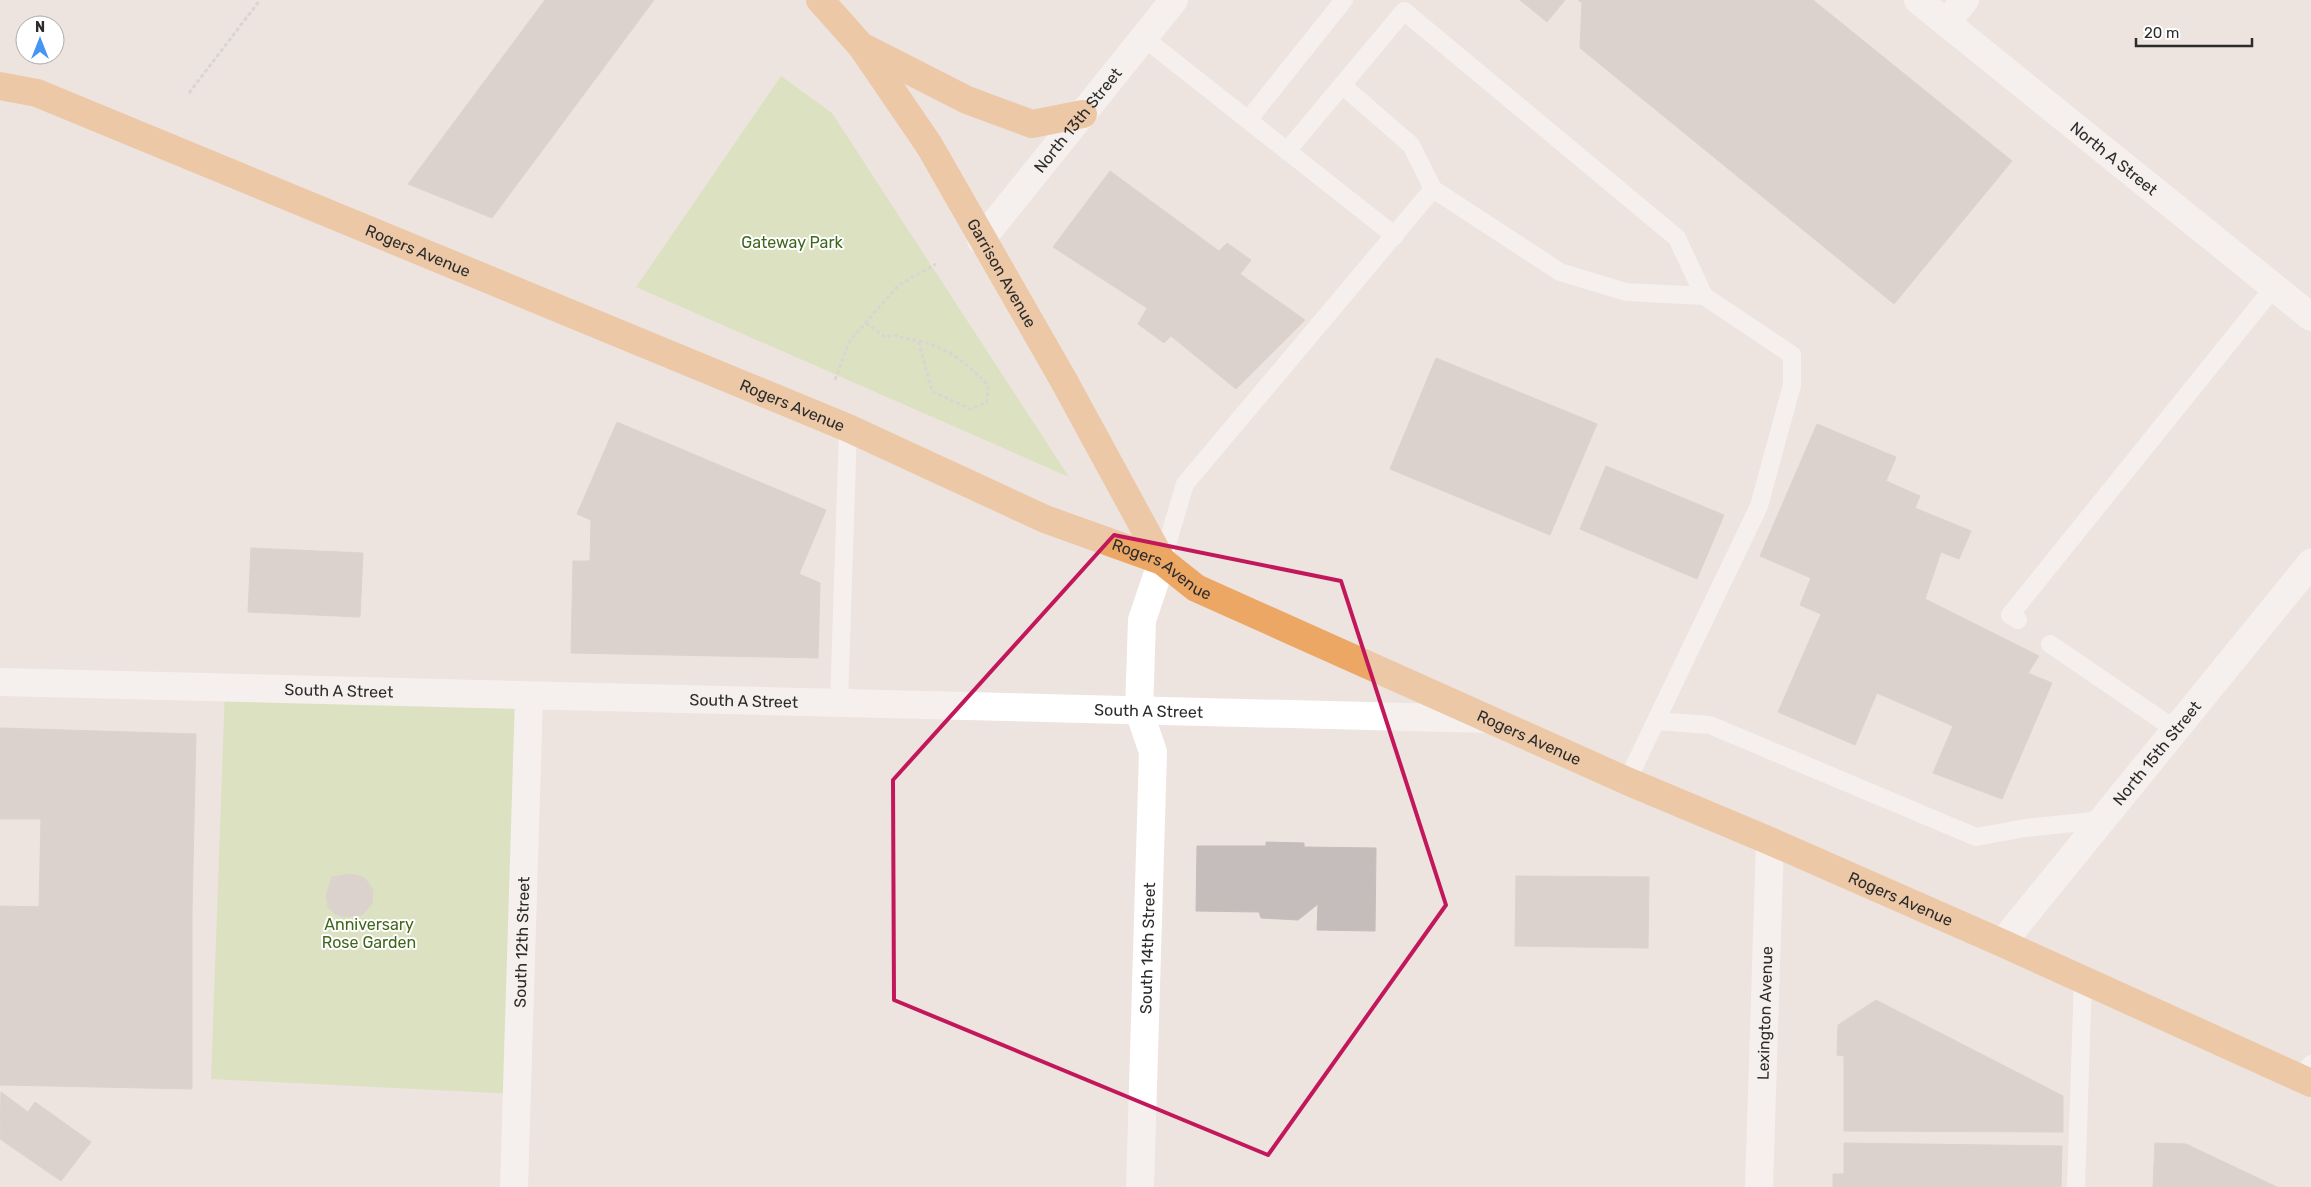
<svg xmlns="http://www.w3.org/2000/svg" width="2311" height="1187" viewBox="0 0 2311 1187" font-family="Rubik,sans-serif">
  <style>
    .green { fill: #c7e19d }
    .building { fill: #c5bdbb; stroke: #c8beb8 }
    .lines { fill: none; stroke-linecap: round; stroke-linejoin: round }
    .path { stroke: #c4c4c4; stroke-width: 3; stroke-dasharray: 4 2.5; stroke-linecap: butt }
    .lane { stroke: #fff; stroke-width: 18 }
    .street { stroke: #fff; stroke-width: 28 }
    .secondary { stroke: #fff; stroke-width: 28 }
    .primary { stroke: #eca765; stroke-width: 28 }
    .marked { fill: none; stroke: #c2185b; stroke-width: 4; stroke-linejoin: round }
    .labels { text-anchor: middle; stroke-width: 4; stroke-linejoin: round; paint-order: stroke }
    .street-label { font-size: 16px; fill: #2c2c2c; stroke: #fff }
    .park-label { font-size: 16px; fill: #41671d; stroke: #fff }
  </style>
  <rect width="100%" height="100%" fill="#ede3df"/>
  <!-- green -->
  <g class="green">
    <polygon points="781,76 832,113 1069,477 636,287"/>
    <polygon points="225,688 529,697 517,1094 211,1079"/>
  </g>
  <!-- building -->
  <g class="building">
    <polygon points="545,0 654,0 492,218 408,184"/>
    <polygon points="1520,0 1565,0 1547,22"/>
    <polygon points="1578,0 1813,0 2012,161 1894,304 1580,48 1582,3"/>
    <polygon points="1110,171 1219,251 1227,243 1251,260 1240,274 1305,320 1236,389 1171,336 1164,343 1138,324 1147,308 1053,247"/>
    <polygon points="1436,358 1597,424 1550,535 1390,469"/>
    <polygon points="617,422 826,510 799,574 820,583 818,658 571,653 573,561 590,561 591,520 577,514"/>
    <polygon points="1817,424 1896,457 1886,481 1920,496 1915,508 1971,531 1959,559 1941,552 1925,599 2039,656 2028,673 2052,683 2002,799 1933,773 1953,726 1877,693 1855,745 1778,712 1821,614 1800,605 1811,578 1760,556"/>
    <polygon points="1606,466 1724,515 1697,579 1580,529"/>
    <polygon points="251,548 363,553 360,617 248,612"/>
    <polygon points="0,728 196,734 192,910 39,907 41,819 0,819"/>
    <polygon points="1266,842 1304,843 1304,847 1376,848 1375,931 1317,930 1318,904 1298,920 1261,918 1259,912 1196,911 1197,846 1266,846"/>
    <polygon points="350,874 363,877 367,881 373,890 372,904 362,915 343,917 335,914 328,907 326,895 332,877"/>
    <polygon points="1516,876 1649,877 1648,948 1515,946"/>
    <polygon points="0,906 192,910 192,1089 0,1085"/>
    <polygon points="1876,1000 2063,1096 2063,1132 1844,1131 1844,1056 1837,1055 1838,1025"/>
    <polygon points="1,1092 28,1112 35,1102 91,1142 61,1181 0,1139"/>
    <polygon points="1844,1143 2062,1146 2061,1187 1833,1187 1833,1174 1844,1174"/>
    <polygon points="2155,1143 2186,1144 2277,1187 2153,1187"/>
  </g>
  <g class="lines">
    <!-- path -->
    <g class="path">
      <polyline points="189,93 260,0"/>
      <path d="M 866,323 L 885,337 L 897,335 C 905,340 910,339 919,341 C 950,348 967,364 988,385 L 987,402 L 970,409 L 932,391 L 918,340"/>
      <polyline points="835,380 849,342 874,313 899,285 936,264"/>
    </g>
    <!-- lane -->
    <g class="lane">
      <polyline points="1144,38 1395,236"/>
      <polyline points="1342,85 1411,145 1433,189 1560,272 1626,292 1704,296"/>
      <polyline points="1248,120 1344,0"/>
      <polyline points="1287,151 1404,11 1677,238 1704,296 1792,355 1792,385 1759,506 1627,781"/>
      <polyline points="1162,561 1185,484 1433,189"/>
      <polyline points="2018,620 2010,615 2274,287"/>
      <polyline points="2050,644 2176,730"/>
      <polyline points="839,704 848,428"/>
      <polyline points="1657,721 1710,725 1976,837 2025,828 2103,820"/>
      <polyline points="2300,1078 2311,1064"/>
      <polyline points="2076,1187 2083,980"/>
    </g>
    <!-- street -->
    <g class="street">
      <polyline points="1947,22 1965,0"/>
      <path id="s1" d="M 981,240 L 1174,0"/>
      <path id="s2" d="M 0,682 L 1487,719"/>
      <path id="s3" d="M 2002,943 L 2311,563"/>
      <path id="s4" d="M 514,1187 L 529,697"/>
      <path id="s5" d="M 1140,1187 L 1153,752 L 1139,711 L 1142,620 L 1162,561"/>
      <path id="s6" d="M 1759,1187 L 1770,841"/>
    </g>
    <!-- secondary -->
    <path class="secondary" id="s7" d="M 1918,0 L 2311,317"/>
    <!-- primary -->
    <g class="primary">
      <path id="s8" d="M 820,0 L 862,47 L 929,145 L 1064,381 L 1162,561"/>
      <polyline points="865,48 967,100 1032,124 1083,114"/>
      <path id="s9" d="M 0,86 L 37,93 L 848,428 L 1045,519 L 1162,561 L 1196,588 L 1627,781 L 1770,841 L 2002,943 L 2311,1083"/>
    </g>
  </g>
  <!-- marked area -->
  <path d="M0 0H2311V1187H0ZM 1114,535 L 1341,581 L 1446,905 L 1268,1155 L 894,1000 L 893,780 Z" fill="#ede3df" fill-opacity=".55" fill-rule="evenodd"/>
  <path class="marked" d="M 1114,535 L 1341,581 L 1446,905 L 1268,1155 L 894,1000 L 893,780 Z"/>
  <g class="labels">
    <!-- street labels -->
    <g class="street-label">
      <text dy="6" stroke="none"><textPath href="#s1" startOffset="154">North 13th Street</textPath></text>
      <text dy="6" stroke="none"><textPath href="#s7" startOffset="252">North A Street</textPath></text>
      <text dy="6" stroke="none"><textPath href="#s9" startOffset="450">Rogers Avenue</textPath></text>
      <text dy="6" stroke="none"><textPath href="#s8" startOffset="329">Garrison Avenue</textPath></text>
      <text dy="6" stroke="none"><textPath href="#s9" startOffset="855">Rogers Avenue</textPath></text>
      <text dy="6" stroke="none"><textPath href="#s9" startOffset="1260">Rogers Avenue</textPath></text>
      <text dy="6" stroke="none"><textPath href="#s2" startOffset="339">South A Street</textPath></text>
      <text dy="6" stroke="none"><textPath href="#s2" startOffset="744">South A Street</textPath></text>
      <text dy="6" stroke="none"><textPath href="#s2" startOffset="1149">South A Street</textPath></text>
      <text dy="6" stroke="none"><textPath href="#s9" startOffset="1665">Rogers Avenue</textPath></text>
      <text dy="6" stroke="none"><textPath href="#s3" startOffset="245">North 15th Street</textPath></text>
      <text dy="6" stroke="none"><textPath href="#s9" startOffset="2070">Rogers Avenue</textPath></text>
      <text dy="6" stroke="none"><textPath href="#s4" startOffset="245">South 12th Street</textPath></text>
      <text dy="6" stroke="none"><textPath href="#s5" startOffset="239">South 14th Street</textPath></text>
      <text dy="6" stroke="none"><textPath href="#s6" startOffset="174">Lexington Avenue</textPath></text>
    </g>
    <!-- park labels -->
    <g class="park-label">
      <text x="792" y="248">Gateway Park</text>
      <text x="369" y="930">Anniversary<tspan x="369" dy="18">Rose Garden</tspan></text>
    </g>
  </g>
  <!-- north arrow -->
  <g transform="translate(40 40)"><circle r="24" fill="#ffffff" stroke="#ababab"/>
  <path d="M0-4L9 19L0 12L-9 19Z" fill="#4595f3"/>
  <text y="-8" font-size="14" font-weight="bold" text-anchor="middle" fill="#2c2c2c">N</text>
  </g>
  <!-- scale -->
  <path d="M2136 38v8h116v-8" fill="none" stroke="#2c2c2c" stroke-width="2.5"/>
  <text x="2144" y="38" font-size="15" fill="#2c2c2c" stroke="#ffffff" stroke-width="4" paint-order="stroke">20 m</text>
</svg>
